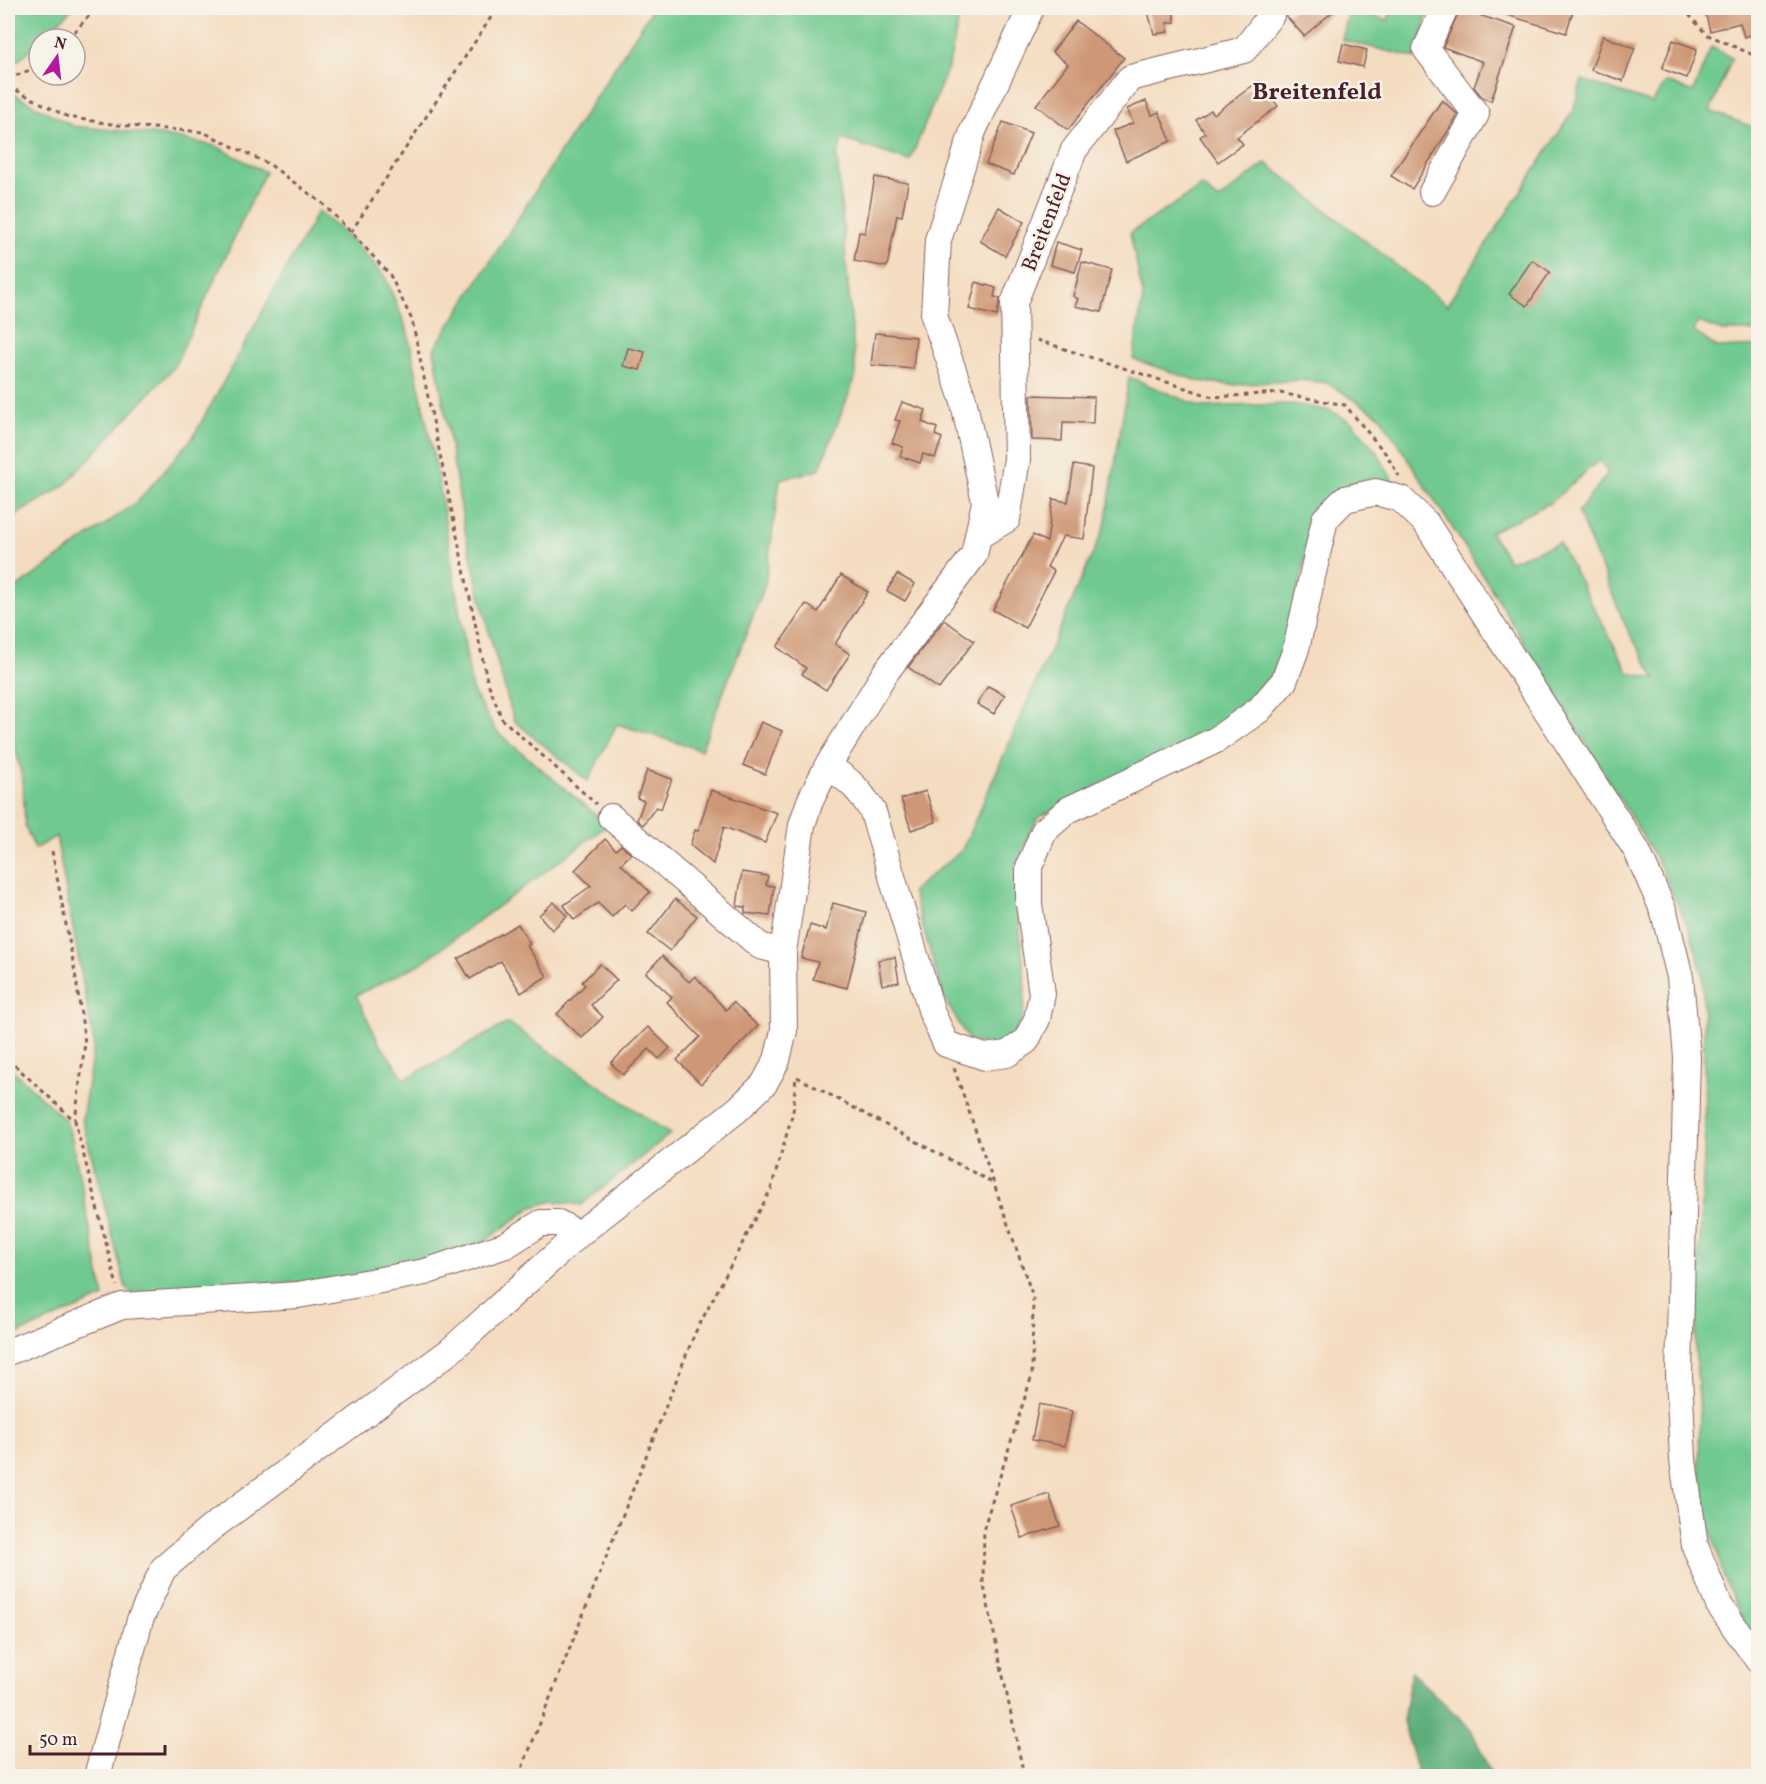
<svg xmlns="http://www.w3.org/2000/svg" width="1766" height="1784" viewBox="0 0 1766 1784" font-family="Vollkorn,serif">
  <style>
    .green { fill: #70c990; stroke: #5d745e; stroke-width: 1.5; fill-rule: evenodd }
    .forest { fill: #5cad7a; stroke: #536652; stroke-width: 1.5 }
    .building { fill: #ce9775 }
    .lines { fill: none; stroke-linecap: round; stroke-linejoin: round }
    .minor-casing { stroke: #86615f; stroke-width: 28 }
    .path { stroke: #86615f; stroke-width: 3; stroke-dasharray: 4.5 4.5; stroke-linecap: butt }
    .minor { stroke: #fff; stroke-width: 26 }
    .labels { text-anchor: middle; stroke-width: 5; stroke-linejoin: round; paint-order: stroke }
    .street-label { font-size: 21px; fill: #4a1f2b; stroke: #f7f3e8 }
    .quarter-label { font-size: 24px; font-weight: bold; fill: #4a1f2b; stroke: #f7f3e8 }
  </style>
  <rect width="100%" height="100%" fill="#f7f3e8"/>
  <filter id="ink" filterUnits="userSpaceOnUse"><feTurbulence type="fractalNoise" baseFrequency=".0167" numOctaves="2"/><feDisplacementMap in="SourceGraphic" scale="12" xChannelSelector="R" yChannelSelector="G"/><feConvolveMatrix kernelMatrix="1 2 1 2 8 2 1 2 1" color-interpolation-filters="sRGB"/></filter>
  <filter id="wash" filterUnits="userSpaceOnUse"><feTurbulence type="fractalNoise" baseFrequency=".008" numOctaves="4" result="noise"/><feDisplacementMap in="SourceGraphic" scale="24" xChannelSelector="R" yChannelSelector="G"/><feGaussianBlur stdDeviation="1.35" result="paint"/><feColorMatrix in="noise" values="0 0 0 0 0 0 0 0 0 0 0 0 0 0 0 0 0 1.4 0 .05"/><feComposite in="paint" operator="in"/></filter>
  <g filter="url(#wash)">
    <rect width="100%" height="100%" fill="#f4dcc0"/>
    <!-- green -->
    <g class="green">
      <polygon points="8,8 73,8 19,60 8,66"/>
      <polygon points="653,8 961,8 949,65 910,161 842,139 837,157 856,376 819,470 780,479 765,585 701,750 617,724 588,781 514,721 489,633 465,531 434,349"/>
      <polygon points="1391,8 1405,8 1428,13 1416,58 1342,40 1349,10 1388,20"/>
      <path d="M 1711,47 L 1732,58 L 1710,111 L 1758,129 L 1758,331 L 1722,331 L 1698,322 L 1694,332 L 1718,348 L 1758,346 L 1758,1646 L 1748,1631 L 1724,1578 L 1707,1516 L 1699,1462 L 1700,1413 L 1695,1345 L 1705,1136 L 1703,975 L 1691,934 L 1659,863 L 1481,572 L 1380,416 L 1328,383 L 1300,380 L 1231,385 L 1198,381 L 1133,359 L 1143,295 L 1130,233 L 1202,186 L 1218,200 L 1266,163 L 1447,305 L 1573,111 L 1582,80 L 1652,103 L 1666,82 L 1693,92 ZM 1599,460 L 1608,473 L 1578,512 L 1626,627 L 1656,679 L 1629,673 L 1559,543 L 1509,561 L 1490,532 L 1550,503 Z"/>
      <polygon points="8,91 73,126 160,135 216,146 265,172 174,367 64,486 8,520"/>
      <polygon points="318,211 352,240 385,277 407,329 438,477 472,690 496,731 608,825 420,964 356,995 379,1043 405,1079 508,1023 670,1134 581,1205 553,1201 532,1207 474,1249 344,1280 131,1293 126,1288 82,1119 94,1044 56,836 35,849 25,826 23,781 8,719 8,594 138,501 193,437"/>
      <path d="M 1129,377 L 1201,407 L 1292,404 L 1331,411 L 1353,423 L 1378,454 L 1395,485 L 1349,483 L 1328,497 L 1313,526 L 1286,644 L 1271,678 L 1256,699 L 1226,724 L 1039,817 C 1030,833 1021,849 1018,868 C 1012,910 1034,991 1020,1024 C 1016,1035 1009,1040 999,1047 L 969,1041 L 944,998 L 912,891 L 962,850 L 1105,526 Z"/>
      <polygon points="8,1066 66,1121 72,1140 104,1297 8,1338"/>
    </g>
    <!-- forest -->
    <polygon class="forest" points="1411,1672 1471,1729 1492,1776 1418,1776 1403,1721"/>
    <g id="blocks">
      <!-- building -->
      <g class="building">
        <polygon points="1147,8 1173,8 1175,22 1167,23 1168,32 1154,34"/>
        <polygon points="1295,8 1337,8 1304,36 1286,16"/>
        <polygon points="1495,8 1574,8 1566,33 1494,11"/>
        <polygon points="1704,8 1758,8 1758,33 1744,37 1740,23 1710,31"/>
        <polygon points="1460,9 1516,27 1491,101 1483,98 1474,87 1483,62 1443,47"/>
        <polygon points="1076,21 1124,58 1068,130 1036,105 1068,64 1052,52"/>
        <polygon points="1603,36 1635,48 1623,81 1591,70"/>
        <polygon points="1673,40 1697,49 1687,78 1662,69"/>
        <polygon points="1343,44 1367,50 1363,67 1339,61"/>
        <polygon points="1259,81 1278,106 1237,137 1243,144 1218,162 1200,137 1205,133 1196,120 1211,110 1214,114"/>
        <polygon points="1442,100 1458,115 1412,189 1391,176"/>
        <polygon points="1146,101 1152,115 1159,112 1171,141 1126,161 1113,131 1133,123 1127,109"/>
        <polygon points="1003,122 1031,133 1014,175 986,164"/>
        <polygon points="875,177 908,183 902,216 897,215 887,267 854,261 859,232 865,233"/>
        <polygon points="999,207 1024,222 1005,256 980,241"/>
        <polygon points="1056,242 1082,250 1075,272 1050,265"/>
        <polygon points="1532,260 1550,272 1527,306 1509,294"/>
        <polygon points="1082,262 1112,270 1101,312 1075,306 1078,299 1073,296"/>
        <polygon points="976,282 996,288 994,297 1000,298 997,316 969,309"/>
        <polygon points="875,333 916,337 913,369 871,365"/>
        <polygon points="628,348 645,352 640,370 623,366"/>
        <polygon points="1031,395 1094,397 1093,423 1063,422 1062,441 1032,440"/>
        <polygon points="902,402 926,410 922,422 937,428 935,435 942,438 935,458 923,454 920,463 900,456 903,447 892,443 900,421 895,420"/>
        <polygon points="1074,465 1092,468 1084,539 1063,536 1047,567 1054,571 1025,628 993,610 1033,535 1047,542 1053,499 1068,502"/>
        <polygon points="897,574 915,584 905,601 887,591"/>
        <polygon points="841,575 868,592 835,644 850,654 826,690 802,674 806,668 777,647 806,604 818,612"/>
        <polygon points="944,620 974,641 939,689 908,667"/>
        <polygon points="988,686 1005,695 994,714 977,704"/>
        <polygon points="761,722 782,731 765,774 743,765"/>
        <polygon points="647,770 672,779 661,809 656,807 643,825 637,820 644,801 637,798"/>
        <polygon points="711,790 777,813 765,843 724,827 713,864 690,845 695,830 698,831"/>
        <polygon points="926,791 936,822 911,830 901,799"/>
        <polygon points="605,839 616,850 621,845 631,854 621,864 650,892 632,911 625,904 612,917 598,903 574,920 564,905 591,886 575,870"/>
        <polygon points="742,872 768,876 766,885 774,886 770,916 745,913 745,907 737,906"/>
        <polygon points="675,899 697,916 670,951 648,934"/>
        <polygon points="554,902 567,916 552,930 539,915"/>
        <polygon points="833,903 866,912 847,988 813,979 818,962 801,958 810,925 826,930"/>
        <polygon points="518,924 530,944 527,946 547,976 521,993 501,961 470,979 458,959"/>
        <polygon points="662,956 689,982 695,976 726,1010 733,1002 758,1026 701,1084 677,1060 700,1037 667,1002 672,997 646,973"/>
        <polygon points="895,957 899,982 882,985 878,960"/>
        <polygon points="600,964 617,980 591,1005 603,1017 582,1038 557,1014 585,985 582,982"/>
        <polygon points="648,1027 670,1048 659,1059 649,1049 623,1075 611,1063"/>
        <polygon points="1039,1404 1072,1411 1065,1446 1032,1440"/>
        <polygon points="1049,1494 1060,1526 1022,1538 1011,1506"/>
      </g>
    </g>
  </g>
  <g filter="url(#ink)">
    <use href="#blocks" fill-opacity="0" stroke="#86615f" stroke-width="1.5"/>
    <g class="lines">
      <!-- minor casing -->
      <g class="minor-casing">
        <g id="minor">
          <polyline points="1432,192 1476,114 1426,49 1445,8"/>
          <polyline points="978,536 1007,519 1017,459 1014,303 1074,150 1130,78 1244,50 1271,15 1270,8"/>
          <path d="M 827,767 C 849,778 861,792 873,812 L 932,1013 L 946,1044 L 985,1057 L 1007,1054 L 1026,1041 L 1037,1019 L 1042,994 L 1029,904 L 1029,867 L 1044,831 L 1068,810 L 1216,740 L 1259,710 L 1284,681 L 1296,649 L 1325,519 L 1345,499 L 1376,492 L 1401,499 L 1426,523 L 1637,851 L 1664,912 L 1680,977 L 1687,1057 L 1679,1375 L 1683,1460 L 1695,1546 L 1719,1605 L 1758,1660"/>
          <polyline points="611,817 760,946 783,952"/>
          <polyline points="8,1352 122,1306 298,1295 425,1272 506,1245 541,1223 558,1223 579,1234"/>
          <polyline points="97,1776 140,1620 163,1569 211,1528 450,1351 579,1234 737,1110 764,1084 777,1060 784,1031 783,952 802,825 810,801 827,767 885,673 974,555 985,502 963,399 934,316 938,240 973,131 1031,8"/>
        </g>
      </g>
      <!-- path -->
      <g class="path">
        <polyline points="1683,8 1706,34 1758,57"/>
        <polyline points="68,39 96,8"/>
        <polyline points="8,79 39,66"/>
        <polyline points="8,86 68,117 117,125 203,132 269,164 322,203 351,232 390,275 412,320 487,680 502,719 596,804"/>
        <polyline points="351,232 497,8"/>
        <polyline points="1037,340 1213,397 1280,393 1345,405 1386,454 1399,476"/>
        <polyline points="52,851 75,972 85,1043 75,1121"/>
        <polyline points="8,1059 75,1121 117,1286"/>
        <polyline points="954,1068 1033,1297 1032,1375 984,1527 983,1581 1024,1776"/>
        <polyline points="797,1077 991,1182"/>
        <polyline points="519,1776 695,1333 771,1189 793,1112 796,1076"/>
      </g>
      <!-- minor -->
      <use href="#minor" class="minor"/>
    </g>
  </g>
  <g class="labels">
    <!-- street labels -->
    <g class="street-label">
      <text transform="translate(1046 222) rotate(-69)" y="7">Breitenfeld</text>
    </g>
    <!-- quarter labels -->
    <g class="quarter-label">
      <text x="1317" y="99">Breitenfeld</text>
    </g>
  </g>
  <!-- margin -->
  <rect width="1766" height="1784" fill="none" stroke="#f7f3e8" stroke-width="30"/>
  <!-- north arrow -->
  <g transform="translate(57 57) rotate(14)"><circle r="28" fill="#f7f3e8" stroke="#b29e9c" stroke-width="1.5"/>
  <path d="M0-4.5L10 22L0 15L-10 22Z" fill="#b5179e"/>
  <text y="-9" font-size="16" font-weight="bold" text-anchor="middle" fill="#4a1f2b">N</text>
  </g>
  <!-- scale -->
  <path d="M30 1745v9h135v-9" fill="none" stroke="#4a1f2b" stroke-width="3"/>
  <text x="39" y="1745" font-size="18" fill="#4a1f2b" stroke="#f7f3e8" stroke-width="4.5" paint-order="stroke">50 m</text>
</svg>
